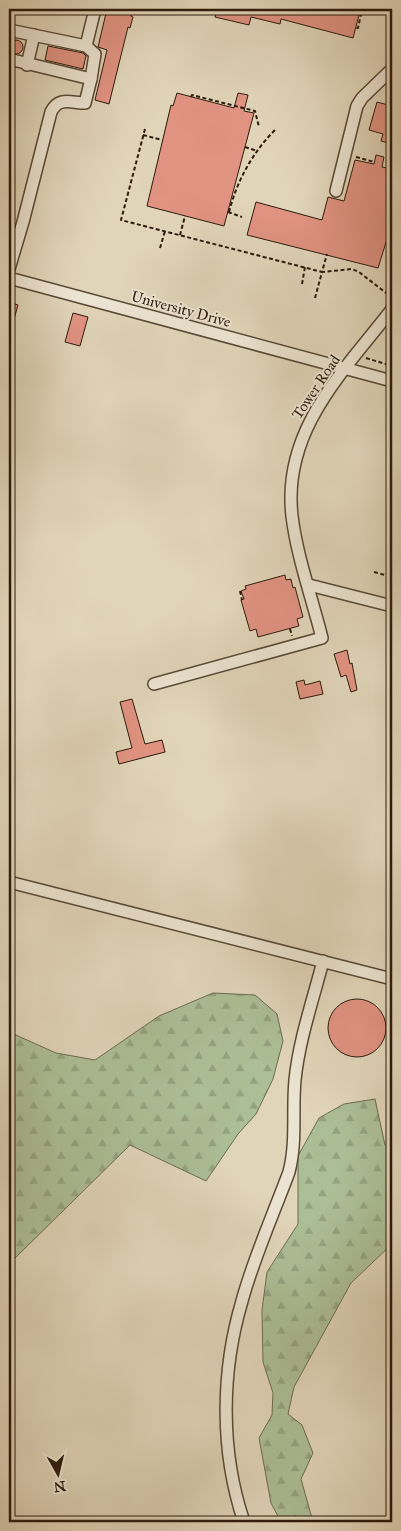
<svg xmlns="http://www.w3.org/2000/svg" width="401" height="1531" viewBox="0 0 401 1531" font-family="'IM FELL Great Primer',serif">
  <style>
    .forest { fill: url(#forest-firs); stroke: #6c6c50 }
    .building { fill: #e19382; stroke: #2d1a0c }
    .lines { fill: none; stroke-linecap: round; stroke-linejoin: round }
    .minor-casing { stroke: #5a4937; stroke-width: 14 }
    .path { stroke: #2d1a0c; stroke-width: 2; stroke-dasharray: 4 2.5; stroke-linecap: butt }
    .minor { stroke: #ece4d2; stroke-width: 11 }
    .labels { text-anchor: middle; stroke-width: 4; stroke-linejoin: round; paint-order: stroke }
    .street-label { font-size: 15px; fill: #2d1a0c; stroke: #ece4d2 }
  </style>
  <defs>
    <pattern id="forest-firs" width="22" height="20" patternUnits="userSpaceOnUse" patternTransform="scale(1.25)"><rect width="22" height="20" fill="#acbe95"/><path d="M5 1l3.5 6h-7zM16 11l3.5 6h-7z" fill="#94a37f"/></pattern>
  </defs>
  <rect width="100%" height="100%" fill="#e1d5b9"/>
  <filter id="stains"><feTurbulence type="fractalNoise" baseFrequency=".004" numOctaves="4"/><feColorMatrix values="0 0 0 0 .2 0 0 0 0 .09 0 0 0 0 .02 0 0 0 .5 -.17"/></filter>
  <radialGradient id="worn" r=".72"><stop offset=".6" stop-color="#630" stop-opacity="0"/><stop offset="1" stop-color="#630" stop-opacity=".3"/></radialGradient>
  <!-- forest -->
  <g class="forest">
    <polygon points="213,993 255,995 277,1014 283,1041 273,1079 256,1114 238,1134 206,1181 130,1145 9,1264 9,1032 56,1053 95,1060 159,1016"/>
    <polygon points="375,1099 385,1145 392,1146 392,1244 351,1283 294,1387 288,1414 302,1425 313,1453 301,1479 313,1522 281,1522 271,1503 259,1438 272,1415 273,1393 263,1362 262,1310 267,1272 298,1224 298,1156 319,1118 344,1104"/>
  </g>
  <!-- building -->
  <g class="building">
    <polygon points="107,9 133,9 131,16 133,17 130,28 128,27 109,104 95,100 107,50 98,47"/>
    <polygon points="217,9 334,9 359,15 353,38 281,19 280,24 251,17 249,25 215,17"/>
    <circle cx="16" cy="47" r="7"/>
    <polygon points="48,46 83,53 86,56 83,69 45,60"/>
    <polygon points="177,93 234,108 238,93 248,95 244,111 254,113 224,226 147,206 171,105 173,106"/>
    <polygon points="377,102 392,106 392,144 381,141 383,134 369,130"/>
    <polygon points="376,155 384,157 382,167 392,169 392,223 378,268 247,235 256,202 322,220 328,197 344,201 355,160 374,164"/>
    <polygon points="9,302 18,305 11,330 9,330"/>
    <polygon points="73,313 88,317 80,346 65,342"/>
    <polygon points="285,575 286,580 291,579 293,588 295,587 303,617 297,619 299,626 258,637 256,629 250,631 241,600 244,599 241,591 246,589 245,586"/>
    <polygon points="347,650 350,664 352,663 357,690 351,692 346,675 341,677 334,654"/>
    <polygon points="304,680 305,685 320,681 323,694 300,699 296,682"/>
    <polygon points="132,699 145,744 162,740 165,752 119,764 116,752 132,748 120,702"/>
    <circle cx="357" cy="1028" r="29"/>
  </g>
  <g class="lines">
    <!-- minor casing -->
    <g class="minor-casing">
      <g id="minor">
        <polyline points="9,30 86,46 95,54 91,79 9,59"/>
        <polyline points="86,46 95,9"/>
        <polyline points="27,65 34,35"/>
        <polyline points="336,191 357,106 362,98 392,69"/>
        <path d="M 9,269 L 23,222 L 51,112 C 59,96 71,103 85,103 L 91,79"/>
        <polyline points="9,278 392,381"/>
        <polyline points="309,585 392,606"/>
        <path d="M 154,684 L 322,638 C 312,598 297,557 292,516 C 282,430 344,371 392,309"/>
        <polyline points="9,882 392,979"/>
        <path d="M 244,1522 C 220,1451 221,1372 242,1301 C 254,1257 273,1215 289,1172 C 297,1141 292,1111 295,1080 C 299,1040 313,1000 323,961"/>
      </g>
    </g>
    <!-- path -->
    <g class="path">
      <polyline points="341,9 361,14 358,28 356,28"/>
      <polyline points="191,97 192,95 255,111 259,127"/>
      <polyline points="145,129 121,220 322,272 327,254"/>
      <polyline points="143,135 162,140"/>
      <polyline points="245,147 257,151"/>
      <polyline points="356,157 374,162"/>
      <polyline points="228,212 242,217"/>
      <path d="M 229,212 C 237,181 252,153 275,130"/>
      <polyline points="180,235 185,216"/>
      <polyline points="160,248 165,231"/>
      <polyline points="302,284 305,267"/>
      <polyline points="315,298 322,272 352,269 359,272 390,296"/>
      <polyline points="366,358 392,366"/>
      <polyline points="374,572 392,577"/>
      <polyline points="387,586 390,576"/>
      <polyline points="240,591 242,600"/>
      <polyline points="290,629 292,636"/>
      <polyline points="9,1520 14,1522"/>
    </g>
    <!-- minor -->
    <use href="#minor" class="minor"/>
  </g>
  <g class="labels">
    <!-- street labels -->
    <g class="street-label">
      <text transform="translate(181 309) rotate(15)" y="5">University Drive</text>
      <text transform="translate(316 387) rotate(-56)" y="5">Tower Road</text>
    </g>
  </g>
  <!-- margin -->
  <rect width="401" height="1531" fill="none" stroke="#e1d5b9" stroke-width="30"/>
  <rect x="10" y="10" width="381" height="1511" fill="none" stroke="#2d1a0c" stroke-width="2.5"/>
  <rect x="15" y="15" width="371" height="1501" fill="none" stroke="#2d1a0c"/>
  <!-- north arrow -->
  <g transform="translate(58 1474) rotate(172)" stroke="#ece4d2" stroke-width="4" paint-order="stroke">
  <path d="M0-4L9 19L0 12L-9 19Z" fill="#2d1a0c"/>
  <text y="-8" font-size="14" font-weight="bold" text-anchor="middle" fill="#2d1a0c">N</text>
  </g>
  <rect width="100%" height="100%" filter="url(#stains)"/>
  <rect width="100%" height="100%" fill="url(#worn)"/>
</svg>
